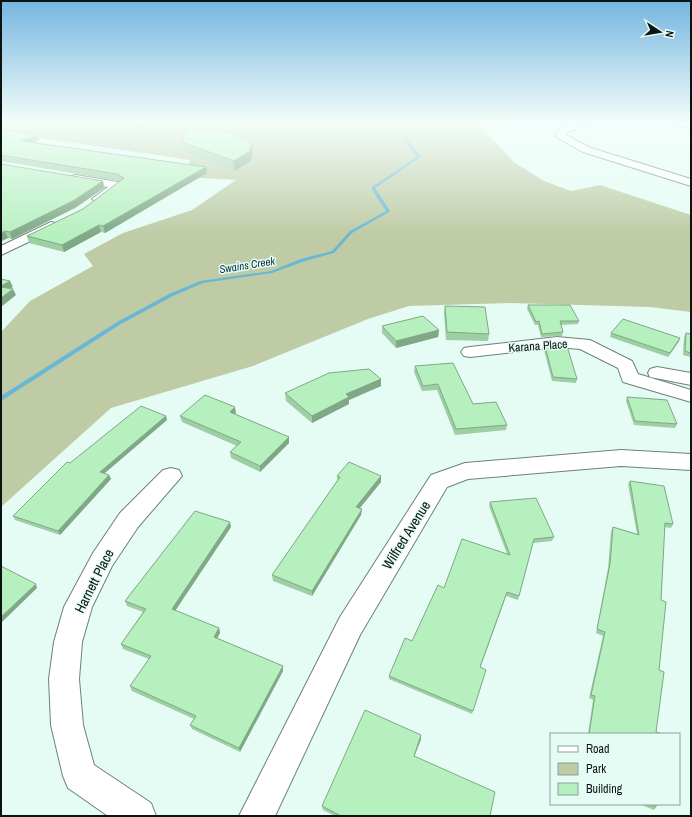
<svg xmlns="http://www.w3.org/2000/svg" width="692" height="817" viewBox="0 0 692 817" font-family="'Archivo Narrow',sans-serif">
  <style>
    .green { fill: #becba5 }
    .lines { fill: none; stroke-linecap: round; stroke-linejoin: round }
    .stream { fill: #69b7d4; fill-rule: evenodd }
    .minor-casing { stroke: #6c817a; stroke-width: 2 }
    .minor { fill: #fff; fill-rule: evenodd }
    .wall { fill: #9dcea4 }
    .shaded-wall { fill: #80a886 }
    .building { fill: #b7f0bf; stroke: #80a886 }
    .labels { text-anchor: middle; stroke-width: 3; stroke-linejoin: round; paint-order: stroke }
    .far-water-label { font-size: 11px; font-style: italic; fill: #0c323f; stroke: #e5fcf5 }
    .street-label { font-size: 12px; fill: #0c1412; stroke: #e5fcf5 }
    .near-street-label { font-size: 14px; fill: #0c1412; stroke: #e5fcf5 }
  </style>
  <rect width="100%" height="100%" fill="#e5fcf5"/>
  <!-- green -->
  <polygon class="green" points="1,122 476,122 515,163 544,181 571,191 600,185 691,215 691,312 650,307 510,303 409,306 368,319 253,366 111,408 1,507 1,332 30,301 93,266 84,254 123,233 192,210 236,180 185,177 190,160 1,132"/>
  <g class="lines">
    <!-- stream -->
    <path class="stream" d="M 396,122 L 398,122 C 407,134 410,146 421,157 L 375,188 L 390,211 L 389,212 L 352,233 L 334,253 L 305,261 L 272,273 L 203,283 L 173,296 L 121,324 L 1,401 L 1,396 L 117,322 L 169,294 L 200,281 L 271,271 L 301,259 L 332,251 L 350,231 L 386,211 L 371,188 L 372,187 L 417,157 L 410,149 Z"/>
    <!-- minor casing -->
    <g class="minor-casing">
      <g id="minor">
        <polygon points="579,122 592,122 566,133 566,135 591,148 691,179 691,186 583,152 558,138 556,136 558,129"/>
        <polygon points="671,122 691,123 691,129 673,124"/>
        <polygon points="76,175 118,182 124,185 102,202 98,203 92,199 108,187 72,180 70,178 72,176"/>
        <polygon points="51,222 56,223 58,226 56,229 1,255 1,246"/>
        <polygon points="557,337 590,340 632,361 638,374 691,390 691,402 623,382 618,368 580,349 557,347 470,357 464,356 461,352 464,348 470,347"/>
        <polygon points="657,367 691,373 691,385 650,377 648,373 650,369"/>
        <polygon points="621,450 691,454 691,470 621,466 468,479 447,487 360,635 275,816 239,816 340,617 431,475 465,463"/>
        <polygon points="171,468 179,470 182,476 138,527 112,566 92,607 82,642 79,679 83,725 94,765 151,803 156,816 108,816 68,788 63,776 51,725 49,679 54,642 64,607 93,553 120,513 163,470"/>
      </g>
    </g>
    <!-- minor -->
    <use href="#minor" class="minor"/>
  </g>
  <!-- wall -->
  <g class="wall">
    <polygon points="105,122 144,122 140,133"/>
    <polygon points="1,129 38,135 39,140 34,143 206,167 207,173 105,233 101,232 64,252 29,243 27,236 83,209 120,181 118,181 1,161"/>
    <polygon points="182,142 252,144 253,153 251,161 235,171 183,151"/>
    <polygon points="1,164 103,181 104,188 75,208 12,239 8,238 1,241"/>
    <polygon points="528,305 579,321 578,324 561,325 563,332 562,336 541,337 538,325 535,325 527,309"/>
    <polygon points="445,306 489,334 488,341 446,340 444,313"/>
    <polygon points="382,326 439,330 438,337 396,348 382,333"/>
    <polygon points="611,333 679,341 668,357 610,337"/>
    <polygon points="686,333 691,334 691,357 683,355 684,337"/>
    <polygon points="545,346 577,379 576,383 552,381 544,350"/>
    <polygon points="415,366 473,404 507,425 506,430 455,435 437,390 422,391 414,372"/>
    <polygon points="381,379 381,386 349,400 349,404 312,423 286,401 285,393"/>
    <polygon points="627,397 677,424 675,428 634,425 626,401"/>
    <polygon points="236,413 235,414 289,437 289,443 260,472 231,458 230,452 237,446 182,422 180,416"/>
    <polygon points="166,416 167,420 104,474 109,475 111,479 60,535 15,520 13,516 70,463"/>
    <polygon points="337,476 381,482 359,508 362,509 361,515 312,596 273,581 272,575 337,481"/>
    <polygon points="630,481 673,524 671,528 664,527 661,600 659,670 656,732 660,734 588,734 593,700 589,698 603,636 596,633 608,568 611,531 613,527 637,534 628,484"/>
    <polygon points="490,502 554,537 552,541 533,543 518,600 506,596 480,667 486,670 472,714 389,679 389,676 412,641 507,554 489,506"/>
    <polygon points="231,527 175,611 219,628 220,633 217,638 283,666 283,671 240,752 192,729 190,725 194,719 132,691 130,686 149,659 123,649 121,644 143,612 127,606 125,601"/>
    <polygon points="421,735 421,739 414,757 490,816 335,816 323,810 322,806"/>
    <polygon points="639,804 656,804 656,807 654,810"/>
  </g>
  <!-- shaded-wall -->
  <g class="shaded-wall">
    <polygon points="140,122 144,122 140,133 138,125"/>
    <polygon points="38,135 39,140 24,147 22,141"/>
    <polygon points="252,144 253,153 251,161 235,171 234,161"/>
    <polygon points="206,167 207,173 105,233 103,226"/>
    <polygon points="103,181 104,188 75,208 12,239 10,232"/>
    <polygon points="99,225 101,232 64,252 62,245"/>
    <polygon points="5,231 8,238 2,241 1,233"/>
    <polygon points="10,281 13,287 2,293 1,291 1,286"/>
    <polygon points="13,289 16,295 1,307 1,298"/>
    <polygon points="439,330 438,337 396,348 396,341"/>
    <polygon points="680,338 679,341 668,357 670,353"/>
    <polygon points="381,379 381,386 349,400 349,404 312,423 312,416 346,394"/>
    <polygon points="235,407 236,413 231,418 230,412"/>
    <polygon points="166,416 167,420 101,476 100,472"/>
    <polygon points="289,437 289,443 260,472 260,466"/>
    <polygon points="109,475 111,479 60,535 58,531"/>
    <polygon points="381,476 381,482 356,513 356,507"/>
    <polygon points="362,509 361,515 312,596 312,591"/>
    <polygon points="230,522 231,527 173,614 172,609"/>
    <polygon points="36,584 37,588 1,623 1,617"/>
    <polygon points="507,592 506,596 479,671 480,667"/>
    <polygon points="219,628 220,633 215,642 214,637"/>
    <polygon points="283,666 283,671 240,752 239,748"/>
    <polygon points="421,735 421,739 413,760 414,756"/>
  </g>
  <!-- building -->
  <g class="building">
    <polygon points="128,122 140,122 138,125"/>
    <polygon points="186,126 232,133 246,138 252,144 250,151 234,161 182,142"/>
    <polygon points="1,129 38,135 22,141 206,167 103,226 99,225 62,245 27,236 83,209 124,178 117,174 1,155"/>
    <polygon points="1,164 103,181 73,201 10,232 5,231 1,233"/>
    <polygon points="1,279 10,281 1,286"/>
    <polygon points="1,287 13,289 1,298"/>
    <polygon points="528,305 570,305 579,321 560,321 563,332 542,334 539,321 536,322"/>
    <polygon points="445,306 485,307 489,334 447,332"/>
    <polygon points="423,316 439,330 396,341 382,326"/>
    <polygon points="623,319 680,338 670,353 611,333"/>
    <polygon points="686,333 691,334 691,353 685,351"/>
    <polygon points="545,346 567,346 577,379 553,377"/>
    <polygon points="453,363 473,404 496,402 507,425 456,429 438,384 423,386 415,366"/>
    <polygon points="369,369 381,379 346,394 349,397 312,416 285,393 329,373"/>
    <polygon points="205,395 235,407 230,412 289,437 260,466 230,452 241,442 180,416"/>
    <polygon points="627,397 667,400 677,424 635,421"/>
    <polygon points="141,406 166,416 100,472 109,475 58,531 13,516 67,462 70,463"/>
    <polygon points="349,462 381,476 356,507 362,509 312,591 272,575 340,477 337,476"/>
    <polygon points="630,481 664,486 673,524 665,523 661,600 666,602 659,670 664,672 656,732 660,733 660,734 589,734 595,696 591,695 605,632 597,629 610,564 613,527 639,535"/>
    <polygon points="536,498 554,537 534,539 519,596 507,592 480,667 486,670 473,711 389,676 405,638 412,641 438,585 444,588 462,539 510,555 490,502"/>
    <polygon points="195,511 230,522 172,609 219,628 214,637 283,666 239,748 190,725 196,716 130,686 151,656 121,644 146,609 125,601"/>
    <polygon points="1,566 36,584 1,617"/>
    <polygon points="365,710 421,735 414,756 495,792 490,816 341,816 322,806"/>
    <polygon points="649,804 656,804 656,807"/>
  </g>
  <!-- sky -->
  <linearGradient id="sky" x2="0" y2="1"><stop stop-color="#75b5e0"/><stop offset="0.52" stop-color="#f3fefa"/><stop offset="1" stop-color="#f3fefa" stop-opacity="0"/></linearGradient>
  <rect width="692" height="236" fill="url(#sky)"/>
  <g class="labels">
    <!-- far-water labels -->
    <g class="far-water-label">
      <text transform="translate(247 265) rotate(-9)" y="4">Swains Creek</text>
    </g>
    <!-- street labels -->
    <g class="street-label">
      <text transform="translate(538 346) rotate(-4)" y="4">Karana Place</text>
    </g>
    <!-- near-street labels -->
    <g class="near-street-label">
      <text transform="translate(406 535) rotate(-58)" y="5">Wilfred Avenue</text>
      <text transform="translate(94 581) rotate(-63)" y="5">Harnett Place</text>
    </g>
  </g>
  <!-- border -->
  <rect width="692" height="817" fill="none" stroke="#0c1412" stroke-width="4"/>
  <!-- legend -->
  <rect x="550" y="733" width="130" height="72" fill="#e5fcf5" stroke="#8e9f9a"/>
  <rect x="558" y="746" width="20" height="6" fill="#ffffff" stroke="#8e9f9a"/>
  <text x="586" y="753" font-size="12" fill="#0c1412">Road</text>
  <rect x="558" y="763" width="20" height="12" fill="#becba5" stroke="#8e9f9a"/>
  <text x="586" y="773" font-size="12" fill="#0c1412">Park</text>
  <rect x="558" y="783" width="20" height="12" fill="#b7f0bf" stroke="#8e9f9a"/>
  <text x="586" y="793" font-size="12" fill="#0c1412">Building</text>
  <!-- north arrow -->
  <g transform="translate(660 32) rotate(102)" stroke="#e5fcf5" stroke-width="3" paint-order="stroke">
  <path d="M0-3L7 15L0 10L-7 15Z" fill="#0c1412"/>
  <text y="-6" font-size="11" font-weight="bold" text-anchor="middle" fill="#0c1412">N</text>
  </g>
</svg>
